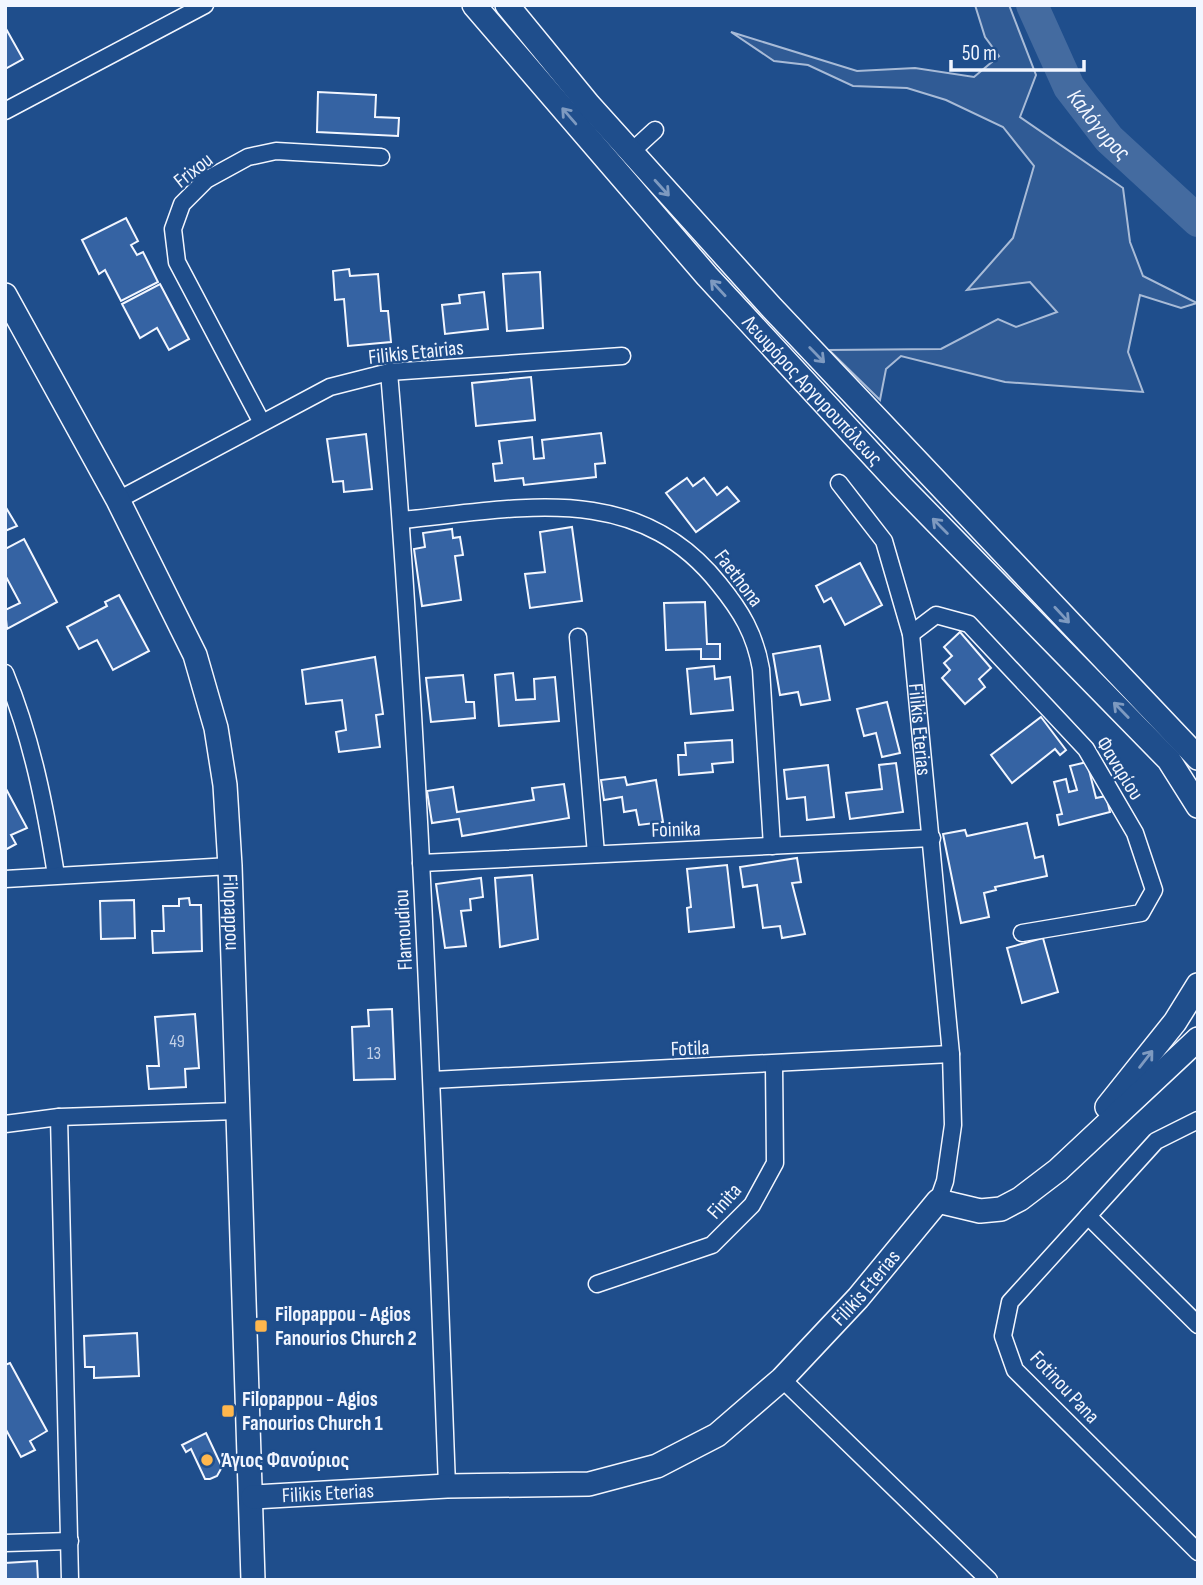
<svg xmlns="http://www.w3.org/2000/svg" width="1203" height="1585" viewBox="0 0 1203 1585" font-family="'Sofia Sans Condensed',sans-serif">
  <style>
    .green { fill: #305b95; stroke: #a8bbd7; stroke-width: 2 }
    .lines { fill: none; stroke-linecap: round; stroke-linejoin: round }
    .river { stroke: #446ba0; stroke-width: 32 }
    .building { fill: #3563a3; stroke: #f2f6ff; stroke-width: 2 }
    .street-casing { stroke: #f2f6ff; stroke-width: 19 }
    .secondary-casing { stroke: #f2f6ff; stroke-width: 26 }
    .street { stroke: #1f4e8c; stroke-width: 16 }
    .secondary { stroke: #1f4e8c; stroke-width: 23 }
    .oneway { stroke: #7e9ac0 }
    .poi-dot { fill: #ffb74d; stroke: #1f4e8c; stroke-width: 2.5 }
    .labels { text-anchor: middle; stroke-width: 5; stroke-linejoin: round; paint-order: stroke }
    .number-label { font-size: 18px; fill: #c3d1e8 }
    .street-label { font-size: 21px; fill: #f2f6ff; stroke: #1f4e8c }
    .poi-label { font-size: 21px; font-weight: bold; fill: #f2f6ff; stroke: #1f4e8c; text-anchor: start }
    .water-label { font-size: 23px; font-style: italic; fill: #f2f6ff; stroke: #1f4e8c }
  </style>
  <rect width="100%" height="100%" fill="#1f4e8c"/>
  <!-- green -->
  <polygon class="green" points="975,5 1009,5 1036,75 1020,117 1123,188 1130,242 1143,276 1197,303 1181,308 1140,295 1128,352 1143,392 1005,382 901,356 886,369 880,400 829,350 941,349 998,319 1016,327 1057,312 1030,282 967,290 1013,238 1034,166 1003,127 946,100 907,88 853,86 808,65 774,61 731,32 857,71 915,68 974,77 999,56 985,37"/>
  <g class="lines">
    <!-- river -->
    <path class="river" id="s1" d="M 1032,5 L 1069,87 L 1109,139 L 1198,221"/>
  </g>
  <!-- building -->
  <g class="building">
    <polygon points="5,27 23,59 5,69"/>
    <polygon points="318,92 376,95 375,117 399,118 398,136 317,132"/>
    <polygon points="126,218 138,241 131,245 137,255 143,252 158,282 121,301 105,270 99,274 82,240"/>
    <polygon points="349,269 350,276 378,274 381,311 388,311 391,342 348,346 344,299 335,300 333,271"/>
    <polygon points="540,272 543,328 507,331 503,274"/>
    <polygon points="160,284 189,339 169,350 157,328 140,338 122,304"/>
    <polygon points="484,292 488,329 445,334 442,305 460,303 459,295"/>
    <polygon points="531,377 535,420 476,426 472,383"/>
    <polygon points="601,433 605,463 595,464 596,477 524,485 523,478 495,481 493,464 502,463 499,441 532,437 534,459 544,458 542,440"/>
    <polygon points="366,434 372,489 344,492 343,481 333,482 327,439"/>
    <polygon points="687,478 693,486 704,478 717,495 727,487 739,501 696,532 666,493"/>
    <polygon points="5,506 17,526 5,531"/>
    <polygon points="572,527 582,601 530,608 525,574 545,572 540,532"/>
    <polygon points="452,529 453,538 460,537 463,555 455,556 461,600 422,606 414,549 425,547 423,533"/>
    <polygon points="24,539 57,602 7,629 5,610 20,603 5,575 5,549"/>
    <polygon points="860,563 882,605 845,625 831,598 824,602 816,586"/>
    <polygon points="119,595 149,651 113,670 97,640 79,649 67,627 107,606 105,602"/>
    <polygon points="705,602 707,644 720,644 720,659 701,659 701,649 666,650 664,603"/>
    <polygon points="960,632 991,668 979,679 985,687 965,704 942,678 950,670 944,663 952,656 944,647"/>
    <polygon points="820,646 830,700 801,705 798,692 780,695 773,654"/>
    <polygon points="375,657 383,714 376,715 380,747 339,752 336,732 346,730 342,700 306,704 302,670"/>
    <polygon points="714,666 715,679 730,677 733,710 691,714 687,669"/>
    <polygon points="513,673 516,700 535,699 534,679 555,677 559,721 499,726 495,675"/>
    <polygon points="463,675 466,702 474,702 475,718 431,722 426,678"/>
    <polygon points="887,702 900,753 882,757 876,733 864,736 857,709"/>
    <polygon points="1041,717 1066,750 1060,755 1055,749 1012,783 991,755"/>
    <polygon points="732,740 733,762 712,764 713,772 679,775 678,755 686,755 685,743"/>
    <polygon points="1087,762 1096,798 1106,796 1110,812 1059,825 1057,815 1062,814 1054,782 1066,779 1069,792 1077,790 1070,766"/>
    <polygon points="896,763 903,812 850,819 846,793 882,789 879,765"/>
    <polygon points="828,765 834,817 807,820 805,797 787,799 784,770"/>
    <polygon points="625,777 627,785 656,780 663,822 639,825 636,810 624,812 622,797 604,800 601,780"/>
    <polygon points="564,784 569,818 462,836 459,819 432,823 427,791 453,787 457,812 534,800 532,788"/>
    <polygon points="5,787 27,828 11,835 16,844 5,850"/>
    <polygon points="1027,823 1035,858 1043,856 1047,876 995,887 996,890 984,893 989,917 961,923 943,834 965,830 967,836"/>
    <polygon points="797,858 801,882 792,883 805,934 782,938 780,926 763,928 757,885 743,887 740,867"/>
    <polygon points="727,865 734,927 689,932 687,908 691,907 687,869"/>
    <polygon points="532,875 538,939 500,947 495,878"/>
    <polygon points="481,878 483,897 470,899 471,910 461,911 466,946 445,948 436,884"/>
    <polygon points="189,898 190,905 201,905 202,951 153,953 152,931 164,931 163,906 179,906 179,899"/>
    <polygon points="134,900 135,938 101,939 100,901"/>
    <polygon points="1043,938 1058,992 1022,1003 1007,948"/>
    <polygon points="392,1009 395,1079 354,1080 352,1027 369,1026 368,1010"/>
    <polygon points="195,1014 199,1068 185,1069 186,1087 149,1089 147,1066 159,1066 155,1017"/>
    <polygon points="137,1333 139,1376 94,1378 94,1367 85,1367 84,1336"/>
    <polygon points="10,1363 47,1431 30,1441 35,1450 21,1457 5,1428 5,1365"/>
    <polygon points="206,1433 222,1467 217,1476 210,1479 205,1479 191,1449 186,1452 182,1445"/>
    <polygon points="37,1561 38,1580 5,1580 5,1563"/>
  </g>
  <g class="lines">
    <!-- street casing -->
    <g class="street-casing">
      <g id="street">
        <polyline points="5,111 205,5"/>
        <polyline points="631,152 655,130"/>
        <path d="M 389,372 C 420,743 433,1114 447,1486"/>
        <polyline points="261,421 177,262 173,229 182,204 206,180 248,157 276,151 381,157"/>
        <path id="s2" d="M 839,483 L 884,541 L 911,634 L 951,1054 L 953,1125 L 945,1181 L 938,1201"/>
        <polyline points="118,500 330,387 389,372 622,356"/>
        <path d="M 402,520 C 517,509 636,479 719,584 C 741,611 755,634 761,669 L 772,846"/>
        <polyline points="911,634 936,615 969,624 1086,749 1135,833 1154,890 1141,913 1022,933"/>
        <polyline points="578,637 596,854"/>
        <path d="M 5,673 C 32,739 45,805 56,875"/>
        <polyline points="421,863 932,838"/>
        <polyline points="5,879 230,866"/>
        <polyline points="432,1080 951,1054"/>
        <polyline points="59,1117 70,1580"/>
        <polyline points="1198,1120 1156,1141 1010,1302 1003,1336 1015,1370 1198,1552"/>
        <polyline points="5,1124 59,1117 237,1111"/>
        <polyline points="1088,1216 1198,1325"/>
        <polyline points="597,1284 712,1245 752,1205 775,1163 774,1065"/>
        <polyline points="782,1379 989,1580"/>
        <polyline points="5,1543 70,1541"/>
      </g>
    </g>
    <!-- secondary casing -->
    <g class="secondary-casing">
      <g id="secondary">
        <path id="s3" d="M 474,5 L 707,276 L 901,486 L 1169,760 L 1198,806"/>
        <polyline points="507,5 589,105 772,308 1198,758"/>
        <path id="s4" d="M 5,295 L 118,500 L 195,655 L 216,728 L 225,785 L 230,866 L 253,1580"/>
        <polyline points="1107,1107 1175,1022 1198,985"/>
        <path id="s5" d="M 253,1497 L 447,1486 L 589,1484 L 657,1466 L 717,1435 L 782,1379 L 858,1298 L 938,1201 L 980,1211 L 1001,1209 L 1020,1199 L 1058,1170 L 1198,1039"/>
      </g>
    </g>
    <!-- street -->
    <use href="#street" class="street"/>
    <!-- secondary -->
    <use href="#secondary" class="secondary"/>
  </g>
  <!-- one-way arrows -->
  <defs><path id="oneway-shaft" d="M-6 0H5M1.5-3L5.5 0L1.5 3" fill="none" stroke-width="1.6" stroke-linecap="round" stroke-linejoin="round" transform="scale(1.75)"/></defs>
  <g class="oneway">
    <use href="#oneway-shaft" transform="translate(569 116) rotate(-131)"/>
    <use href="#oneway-shaft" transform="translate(662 188) rotate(48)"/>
    <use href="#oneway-shaft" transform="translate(718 288) rotate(-133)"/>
    <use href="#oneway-shaft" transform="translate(817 355) rotate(46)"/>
    <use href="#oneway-shaft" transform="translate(940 526) rotate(-135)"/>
    <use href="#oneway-shaft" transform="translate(1062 615) rotate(47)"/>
    <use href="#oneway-shaft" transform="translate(1121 710) rotate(-134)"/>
    <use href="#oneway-shaft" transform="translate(1146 1059) rotate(-52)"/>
  </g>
  <!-- markers -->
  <g class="poi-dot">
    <rect x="254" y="1319" width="14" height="14" rx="3.5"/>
    <rect x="221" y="1404" width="14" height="14" rx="3.5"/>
    <circle cx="207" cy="1460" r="7"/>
  </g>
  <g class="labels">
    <!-- number labels -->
    <g class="number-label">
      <text x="177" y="1047">49</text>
      <text x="374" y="1059">13</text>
    </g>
    <!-- street labels -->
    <g class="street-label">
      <text transform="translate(193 170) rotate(-38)" y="7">Frixou</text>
      <text transform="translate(416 352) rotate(-6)" y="7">Filikis Etairias</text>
      <text dy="7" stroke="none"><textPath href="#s3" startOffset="513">Λεωφόρος Αργυρουπόλεως</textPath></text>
      <text transform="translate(739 578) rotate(53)" y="7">Faethona</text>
      <text dy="7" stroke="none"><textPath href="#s2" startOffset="266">Filikis Eterias</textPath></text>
      <text transform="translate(1120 768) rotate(58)" y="7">Φαναρίου</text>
      <text transform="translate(676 829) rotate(-2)" y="7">Foinika</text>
      <text dy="7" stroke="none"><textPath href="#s4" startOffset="668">Filopappou</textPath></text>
      <text transform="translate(403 930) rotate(-93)" y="7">Flamoudiou</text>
      <text transform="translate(690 1048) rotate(-2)" y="7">Fotila</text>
      <text transform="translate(724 1201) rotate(-48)" y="7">Finita</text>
      <text dy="7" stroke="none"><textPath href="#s5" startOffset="684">Filikis Eterias</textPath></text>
      <text transform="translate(1065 1387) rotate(47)" y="7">Fotinou Pana</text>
      <text dy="7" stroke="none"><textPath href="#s5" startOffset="75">Filikis Eterias</textPath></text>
    </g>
    <!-- poi labels -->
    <g class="poi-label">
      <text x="275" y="1321">Filopappou - Agios<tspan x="275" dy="24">Fanourios Church 2</tspan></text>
      <text x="242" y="1406">Filopappou - Agios<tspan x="242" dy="24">Fanourios Church 1</tspan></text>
      <text x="221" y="1467">Άγιος Φανούριος</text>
    </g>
    <!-- water labels -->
    <g class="water-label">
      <text dy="8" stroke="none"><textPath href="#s1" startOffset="138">Καλόγυρος</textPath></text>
    </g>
  </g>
  <!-- border -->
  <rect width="1203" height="1585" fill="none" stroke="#f2f6ff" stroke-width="14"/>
  <!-- scale -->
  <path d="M951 60v10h133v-10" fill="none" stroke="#f2f6ff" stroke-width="3.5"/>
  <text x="962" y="60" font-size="21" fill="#f2f6ff" stroke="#1f4e8c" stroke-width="5" paint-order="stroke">50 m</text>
</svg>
